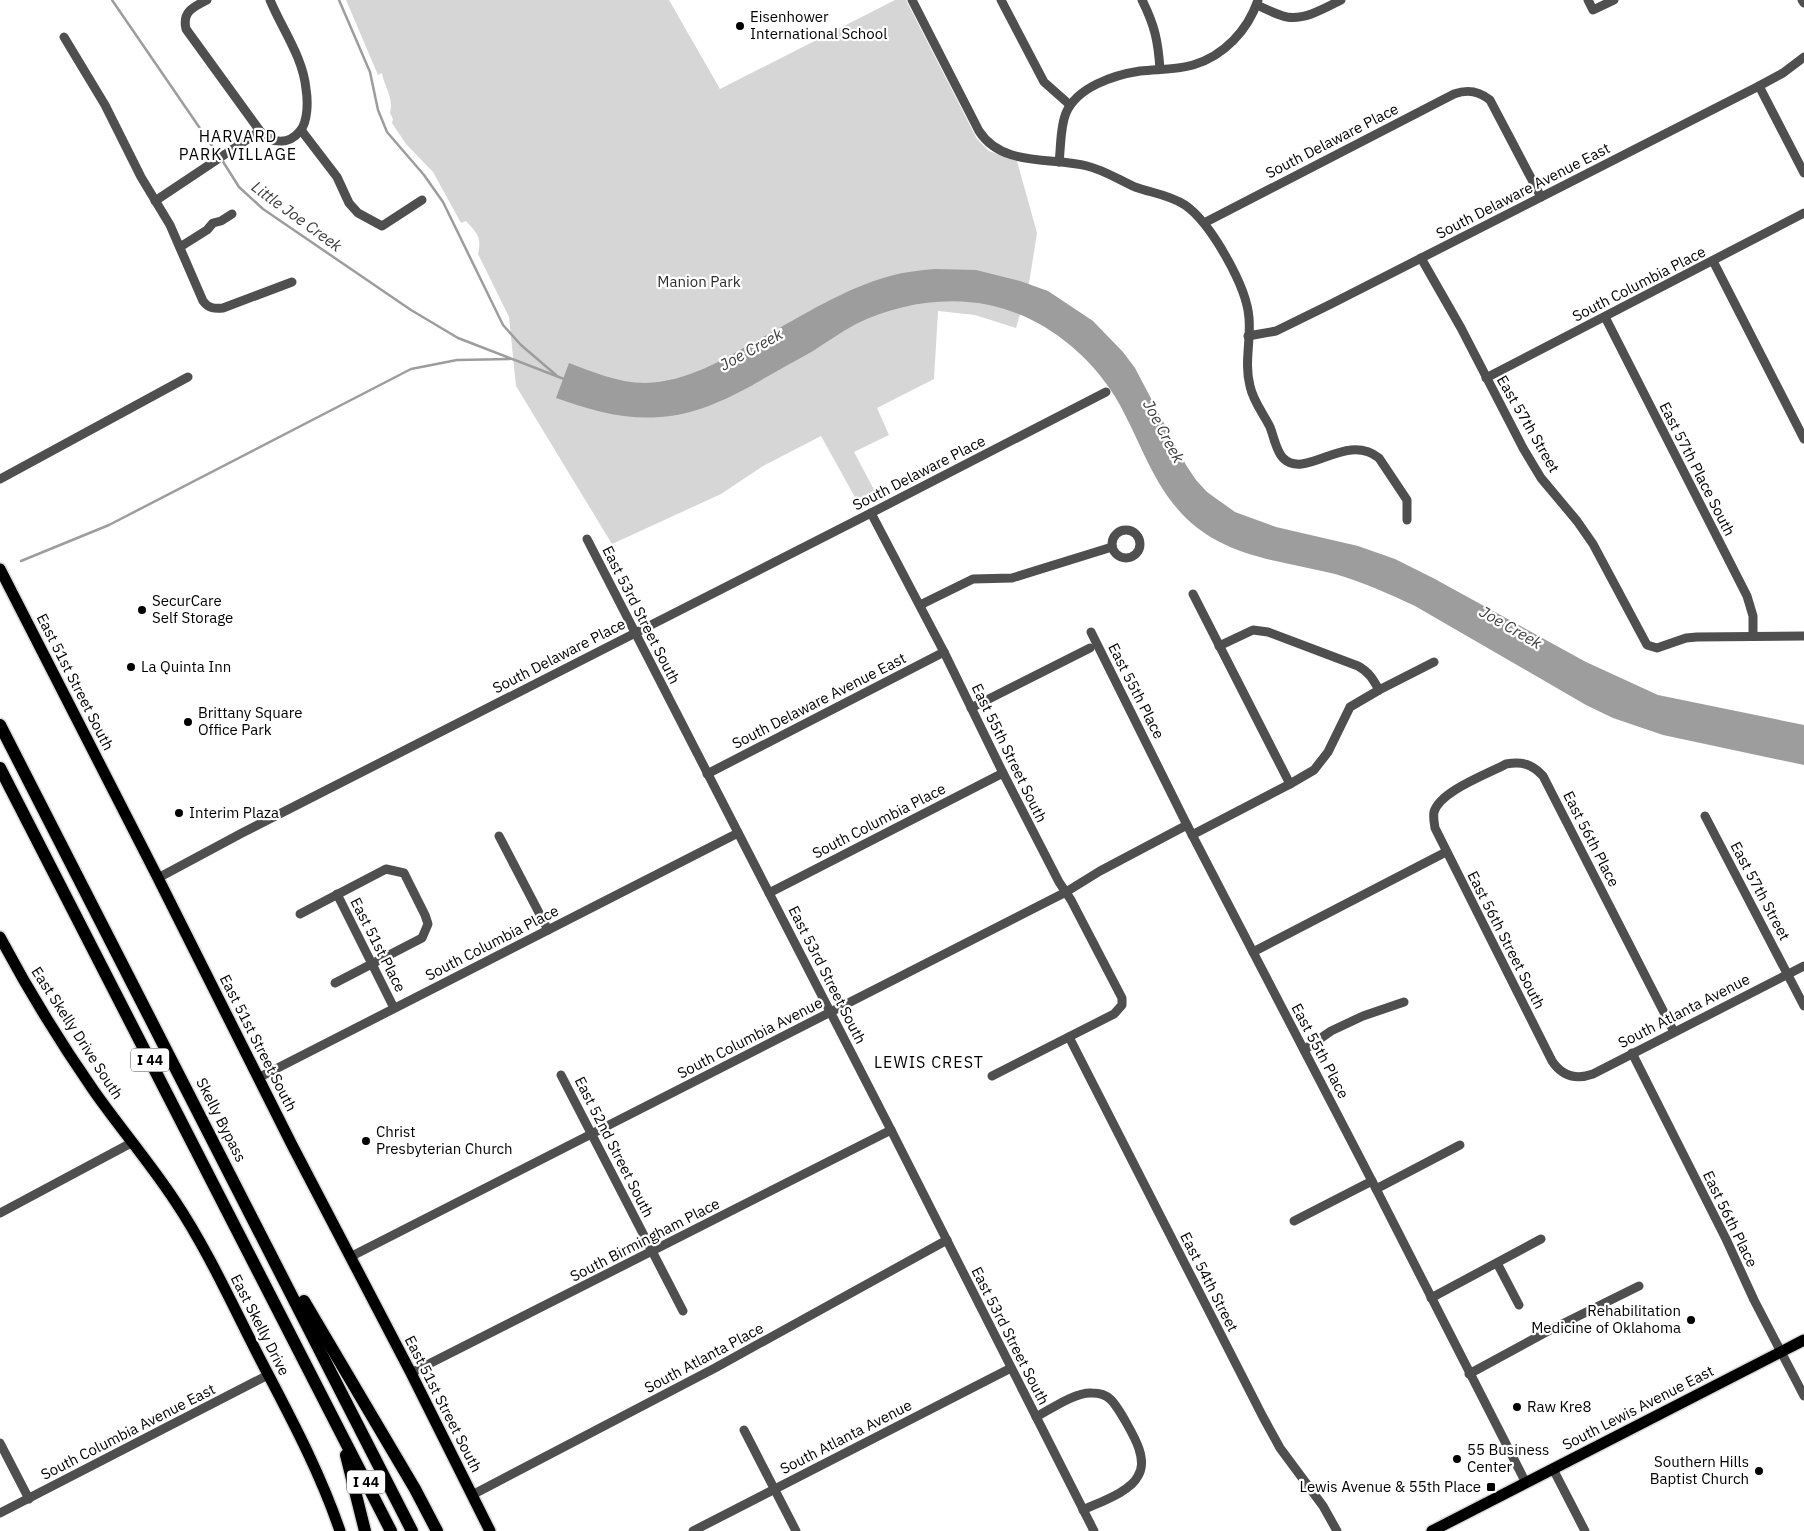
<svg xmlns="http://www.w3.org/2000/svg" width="1804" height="1531" viewBox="0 0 1804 1531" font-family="'IBM Plex Sans',sans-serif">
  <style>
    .green { fill: #d6d6d6 }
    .water { fill: #9d9d9d }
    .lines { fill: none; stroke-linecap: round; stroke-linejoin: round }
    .stream { stroke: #9d9d9d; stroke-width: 2.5 }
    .major-casing { stroke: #dbdbdb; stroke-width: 14 }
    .highway-casing { stroke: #dbdbdb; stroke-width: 15 }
    .minor { stroke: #4f4f4f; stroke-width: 9 }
    .major { stroke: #000; stroke-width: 11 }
    .highway { stroke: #000; stroke-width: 12 }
    .poi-dot { fill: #000; stroke: #fff; stroke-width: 2 }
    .labels { text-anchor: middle; stroke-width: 4.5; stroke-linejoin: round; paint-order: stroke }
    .shield { fill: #fff; stroke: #4c4c4c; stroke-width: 1 }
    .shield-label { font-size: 14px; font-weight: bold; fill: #000 }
    .poi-label { font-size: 15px; fill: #000; stroke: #fff; text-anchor: start }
    .street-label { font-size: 15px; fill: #000; stroke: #fff }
    .park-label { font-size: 15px; fill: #2d2d2d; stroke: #fff }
    .neighbourhood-label { font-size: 16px; letter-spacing: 1px; fill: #000; stroke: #fff }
    .water-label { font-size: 16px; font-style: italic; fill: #3e3e3e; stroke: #fff }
  </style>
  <rect width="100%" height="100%" fill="#fff"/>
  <!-- green -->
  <path class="green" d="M 346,0 L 669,0 L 720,89 L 895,0 L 906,0 L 977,139 L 989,151 L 1017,161 L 1037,233 L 1029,283 L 1016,328 L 975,315 L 938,311 L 934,379 L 877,408 L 889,435 L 854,452 L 879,499 L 861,508 L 821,436 L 763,466 L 721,494 L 612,544 L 516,386 L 509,317 L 478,254 C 482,237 477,233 466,221 L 461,223 L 433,172 L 406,144 L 392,123 L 393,119 L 390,113 C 394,97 384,87 382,73 L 378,75 Z"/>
  <!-- water -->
  <path class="water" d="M 935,269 L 976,270 L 1020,281 L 1048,291 L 1093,321 L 1123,352 L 1135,368 L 1186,465 L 1196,480 L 1207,492 L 1235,512 L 1276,527 L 1358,546 L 1395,559 L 1433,578 L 1586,662 L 1658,695 L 1804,725 L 1804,765 L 1663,735 L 1613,718 L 1586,705 L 1415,606 C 1389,594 1363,582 1335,574 C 1279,560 1224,558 1182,514 C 1150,480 1138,434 1114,395 C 1086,351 1041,316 989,305 C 945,296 897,304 856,324 C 841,332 827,342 813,351 C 792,363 771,374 751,386 C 723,401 693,415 660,417 C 624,420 590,410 556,398 L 569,363 C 593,372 619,383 645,383 C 687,382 722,360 758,340 C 800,317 843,289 890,276 C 905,272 920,270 935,269 Z"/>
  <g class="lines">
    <!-- stream -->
    <g class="stream">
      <polyline points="112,0 219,156"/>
      <polyline points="339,0 370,72 378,110 387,132 424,175 443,202 503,325 521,345 556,375"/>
      <polyline points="222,160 239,187 263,209 411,310 458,338 564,379"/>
      <polyline points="21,561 109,525 411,369 457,360 510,359"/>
    </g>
    <!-- major casing -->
    <g class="major-casing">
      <g id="major">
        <polyline points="0,569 158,878 292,1145 411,1373 490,1531"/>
        <path d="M 0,937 C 28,990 60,1042 94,1091 C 120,1128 150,1163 175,1201 C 207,1249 231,1302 257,1353 C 287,1411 319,1469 340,1531"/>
        <polyline points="1432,1531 1804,1340"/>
      </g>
    </g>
    <!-- highway casing -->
    <g class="highway-casing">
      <g id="highway">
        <polyline points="0,725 412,1531"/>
        <polyline points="0,768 391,1531"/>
        <polyline points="304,1301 415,1489 437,1531"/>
        <polyline points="346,1455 365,1531"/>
      </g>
    </g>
    <!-- minor -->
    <g class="minor">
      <path d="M 207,0 C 193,7 182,12 186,29 L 260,131 C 271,144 289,145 300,131 C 308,122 308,101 306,89 C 303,57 282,29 270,0"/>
      <path d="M 912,0 L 979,131 C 1002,167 1051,157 1087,166 C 1104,170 1119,180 1135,187 C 1152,193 1170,195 1185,205 C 1211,223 1247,287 1249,318 C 1251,341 1244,363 1250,386 C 1253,401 1263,413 1270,427 C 1274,437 1276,451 1283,458 C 1306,481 1345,431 1379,458 L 1407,500 L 1407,520"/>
      <polyline points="1001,0 1044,82 1070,105"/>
      <path d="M 1142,0 C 1155,26 1158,41 1160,69"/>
      <polyline points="1588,0 1593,10 1614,0"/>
      <polyline points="1802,0 1804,3"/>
      <path d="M 1257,5 C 1266,9 1277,15 1287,17 C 1305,20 1325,8 1341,0"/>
      <path d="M 64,37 L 105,105 L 141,177 L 170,225 L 203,301 C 208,308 214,309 223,308 L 292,282"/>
      <polyline points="1759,86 1804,173"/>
      <polyline points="301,130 337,177 349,203 358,213 382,226 422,200"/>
      <path d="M 1059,162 C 1061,147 1060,127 1066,113 C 1077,87 1114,75 1140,71 C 1157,69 1176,70 1193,65 C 1224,56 1248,30 1258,0"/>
      <polyline points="155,201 260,131"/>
      <path d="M 1204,223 L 1454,94 C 1468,89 1479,91 1490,100 L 1541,197"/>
      <polyline points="180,247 207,230 213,223 221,221 232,214"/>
      <polyline points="1421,258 1461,328 1523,448 1541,478 1577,521 1593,544 1647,645 1657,648 1686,638 1697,637 1804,636"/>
      <polyline points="1713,261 1804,439"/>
      <polyline points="1605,317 1747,596 1753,616 1753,636"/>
      <polyline points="1248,336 1276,331 1331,304 1759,86 1783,73 1804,57"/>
      <polyline points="1486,378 1804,213"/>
      <polyline points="0,479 188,377"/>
      <polyline points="871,513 944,652 1003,773 1059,882 1071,900 1122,998 1122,1005 1114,1014 992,1076"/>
      <circle cx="1126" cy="544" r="14"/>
      <polyline points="587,539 891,1130 1094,1531"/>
      <polyline points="1193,594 1290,784"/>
      <polyline points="920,605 973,579 1012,578 1112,547"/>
      <polyline points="1091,632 1187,825 1372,1181 1526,1483"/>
      <path d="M 1219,646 L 1253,630 L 1268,632 L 1358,666 C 1369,672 1373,679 1379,690"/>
      <polyline points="971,708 1090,648"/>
      <polyline points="707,774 944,652"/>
      <polyline points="1705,816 1804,1006"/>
      <polyline points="1192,835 1290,784 1314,770 1328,752 1350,707 1379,690 1434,662"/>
      <polyline points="499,836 548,930"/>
      <polyline points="158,878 242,833 871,513 1106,392"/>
      <polyline points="769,893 1003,773"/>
      <polyline points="337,894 394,1008"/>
      <polyline points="300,914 386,869 404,873 425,915 428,924 422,938 335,983"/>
      <polyline points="1253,952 1446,852"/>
      <path d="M 1674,1032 L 1543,776 C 1532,764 1522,761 1506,764 C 1488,774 1440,791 1434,812 C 1433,817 1434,822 1435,828 L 1552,1061 C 1562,1076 1576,1080 1593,1074 L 1804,966"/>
      <polyline points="1069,1037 1263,1417 1280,1448 1323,1506 1337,1531"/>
      <polyline points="1304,1050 1331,1031 1363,1016 1404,1002"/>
      <polyline points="1632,1053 1726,1239 1754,1300 1804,1396"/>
      <polyline points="561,1075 683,1311"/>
      <polyline points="258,1078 738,833"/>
      <polyline points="1376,1189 1460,1145"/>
      <polyline points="0,1213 133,1142"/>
      <polyline points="1294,1221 1372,1181"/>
      <polyline points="350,1257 1066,892 1100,871 1187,825"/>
      <polyline points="1497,1263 1519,1305"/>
      <polyline points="1431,1298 1541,1239"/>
      <polyline points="411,1373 891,1130"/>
      <polyline points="1469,1374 1550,1330 1639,1286"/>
      <path d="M 1036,1417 C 1051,1409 1075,1392 1092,1393 C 1099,1393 1106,1395 1110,1399 C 1118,1406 1136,1439 1139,1449 C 1142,1458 1143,1468 1138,1476 C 1130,1492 1100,1502 1083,1510"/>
      <polyline points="744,1430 796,1531"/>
      <polyline points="0,1443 29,1499"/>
      <polyline points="1553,1469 1585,1531"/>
      <polyline points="472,1495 715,1368 947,1240"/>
      <polyline points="0,1513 268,1375"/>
      <polyline points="693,1531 1011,1368"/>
    </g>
    <!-- major -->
    <use href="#major" class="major"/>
    <!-- highway -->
    <use href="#highway" class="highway"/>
  </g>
  <!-- markers -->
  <g class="poi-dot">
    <circle cx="740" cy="26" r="5"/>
    <circle cx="142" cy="610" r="5"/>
    <circle cx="131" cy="667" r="5"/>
    <circle cx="188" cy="722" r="5"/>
    <circle cx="179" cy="813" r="5"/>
    <circle cx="366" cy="1141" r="5"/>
    <circle cx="1691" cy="1320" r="5"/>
    <circle cx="1517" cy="1407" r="5"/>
    <circle cx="1457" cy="1459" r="5"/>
    <circle cx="1759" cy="1471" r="5"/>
    <rect x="1486" y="1482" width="10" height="10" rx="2.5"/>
  </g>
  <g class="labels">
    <!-- shield labels -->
    <g class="shield">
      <rect x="131" y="1048.5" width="38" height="23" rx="4"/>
      <rect x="347" y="1470.5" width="38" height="23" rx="4"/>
    </g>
    <g class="shield-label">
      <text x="150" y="1065">I 44</text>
      <text x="366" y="1487">I 44</text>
    </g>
    <!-- poi labels -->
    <g class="poi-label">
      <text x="750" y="22">Eisenhower<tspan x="750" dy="17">International School</tspan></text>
      <text x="152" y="606">SecurCare<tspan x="152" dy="17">Self Storage</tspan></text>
      <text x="141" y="672">La Quinta Inn</text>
      <text x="198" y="718">Brittany Square<tspan x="198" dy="17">Office Park</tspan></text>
      <text x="189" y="818">Interim Plaza</text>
      <text x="376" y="1137">Christ<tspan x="376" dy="17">Presbyterian Church</tspan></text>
      <text x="1681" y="1316" text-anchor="end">Rehabilitation<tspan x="1681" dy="17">Medicine of Oklahoma</tspan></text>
      <text x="1527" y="1412">Raw Kre8</text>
      <text x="1467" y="1455">55 Business<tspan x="1467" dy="17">Center</tspan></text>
      <text x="1749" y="1467" text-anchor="end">Southern Hills<tspan x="1749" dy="17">Baptist Church</tspan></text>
      <text x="1481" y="1492" text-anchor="end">Lewis Avenue &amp; 55th Place</text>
    </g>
    <!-- street labels -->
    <g class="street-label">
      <text transform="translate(1332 141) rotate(-27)" y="5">South Delaware Place</text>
      <text transform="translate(1523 191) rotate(-27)" y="5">South Delaware Avenue East</text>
      <text transform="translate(1639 284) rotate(-27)" y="5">South Columbia Place</text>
      <text transform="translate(1528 424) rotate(60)" y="5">East 57th Street</text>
      <text transform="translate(1697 469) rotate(63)" y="5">East 57th Place South</text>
      <text transform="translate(919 473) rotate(-27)" y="5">South Delaware Place</text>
      <text transform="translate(641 615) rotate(63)" y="5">East 53rd Street South</text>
      <text transform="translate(559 656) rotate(-27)" y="5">South Delaware Place</text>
      <text transform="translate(75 682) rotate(63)" y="5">East 51st Street South</text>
      <text transform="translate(1136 691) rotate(63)" y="5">East 55th Place</text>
      <text transform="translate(819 701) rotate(-27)" y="5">South Delaware Avenue East</text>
      <text transform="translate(1009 753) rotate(64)" y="5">East 55th Street South</text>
      <text transform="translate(879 821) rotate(-27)" y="5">South Columbia Place</text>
      <text transform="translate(1591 839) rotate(63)" y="5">East 56th Place</text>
      <text transform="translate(1760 891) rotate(62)" y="5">East 57th Street</text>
      <text transform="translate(1506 940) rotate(63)" y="5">East 56th Street South</text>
      <text transform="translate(492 943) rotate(-27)" y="5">South Columbia Place</text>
      <text transform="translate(378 945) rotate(63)" y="5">East 51st Place</text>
      <text transform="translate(827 975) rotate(63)" y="5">East 53rd Street South</text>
      <text transform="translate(1684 1011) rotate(-27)" y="5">South Atlanta Avenue</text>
      <text transform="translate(77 1033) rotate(57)" y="5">East Skelly Drive South</text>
      <text transform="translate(750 1038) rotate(-27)" y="5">South Columbia Avenue</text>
      <text transform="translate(258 1043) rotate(63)" y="5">East 51st Street South</text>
      <text transform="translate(1320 1051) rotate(62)" y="5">East 55th Place</text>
      <text transform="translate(221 1120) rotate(63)" y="5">Skelly Bypass</text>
      <text transform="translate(614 1147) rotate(63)" y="5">East 52nd Street South</text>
      <text transform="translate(1730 1219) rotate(64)" y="5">East 56th Place</text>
      <text transform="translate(645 1240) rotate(-27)" y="5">South Birmingham Place</text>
      <text transform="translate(1209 1282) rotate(63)" y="5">East 54th Street</text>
      <text transform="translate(260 1325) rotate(63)" y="5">East Skelly Drive</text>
      <text transform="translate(1010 1336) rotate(63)" y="5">East 53rd Street South</text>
      <text transform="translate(704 1358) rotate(-28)" y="5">South Atlanta Place</text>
      <text transform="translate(443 1404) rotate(63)" y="5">East 51st Street South</text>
      <text transform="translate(1638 1408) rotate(-27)" y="5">South Lewis Avenue East</text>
      <text transform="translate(128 1432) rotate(-27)" y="5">South Columbia Avenue East</text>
      <text transform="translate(846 1437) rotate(-27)" y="5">South Atlanta Avenue</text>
    </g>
    <!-- park labels -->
    <g class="park-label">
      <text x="699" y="287">Manion Park</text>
    </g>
    <!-- neighbourhood labels -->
    <g class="neighbourhood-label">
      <text x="238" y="142">HARVARD<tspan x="238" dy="18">PARK VILLAGE</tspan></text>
      <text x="929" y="1068">LEWIS CREST</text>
    </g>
    <!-- water labels -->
    <g class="water-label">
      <text transform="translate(297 216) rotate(36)" y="6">Little Joe Creek</text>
      <text transform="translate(751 349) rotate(-29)" y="6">Joe Creek</text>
      <text transform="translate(1164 431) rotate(62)" y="6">Joe Creek</text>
      <text transform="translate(1511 627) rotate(30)" y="6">Joe Creek</text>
    </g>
  </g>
</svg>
